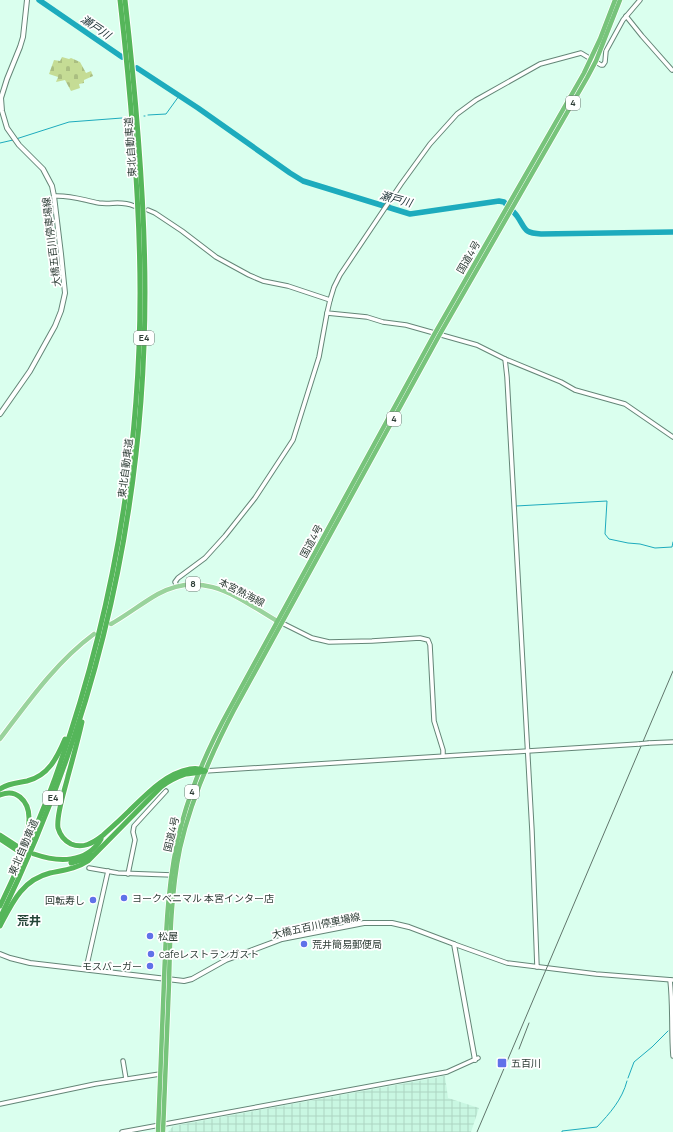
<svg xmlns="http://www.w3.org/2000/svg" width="673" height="1132" viewBox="0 0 673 1132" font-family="Manrope,'Noto Sans JP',sans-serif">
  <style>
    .industrial { fill: url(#industrial-grid) }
    .cemetery { fill: url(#cemetery-stones) }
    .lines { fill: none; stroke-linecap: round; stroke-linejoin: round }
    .stream { stroke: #1dabbd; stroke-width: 1 }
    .river { stroke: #1dabbd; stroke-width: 5.5 }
    .tertiary-casing { stroke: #648677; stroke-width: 5.5 }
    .secondary-casing { stroke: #648677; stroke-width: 6 }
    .primary-casing { stroke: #fff; stroke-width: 6 }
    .trunk-casing { stroke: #fff; stroke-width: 6 }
    .motorway-casing { stroke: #fff; stroke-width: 7 }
    .tertiary { stroke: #fff; stroke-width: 3.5 }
    .secondary { stroke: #fff; stroke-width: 4 }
    .primary { stroke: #99d39c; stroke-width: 4.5 }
    .trunk { stroke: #77c47b; stroke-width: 4.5 }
    .motorway { stroke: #55b65a; stroke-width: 5 }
    .rail { stroke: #60756b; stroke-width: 1 }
    .tertiary-bridge-casing { stroke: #648677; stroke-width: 5.5; stroke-linecap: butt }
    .tertiary-bridge { stroke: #fff; stroke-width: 3.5 }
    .poi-dot { fill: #6071e9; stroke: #fff; stroke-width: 1.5 }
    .labels { text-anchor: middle; stroke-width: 3.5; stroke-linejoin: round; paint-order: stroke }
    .shield { fill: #fff; stroke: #6d7873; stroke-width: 1 }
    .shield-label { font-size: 9px; font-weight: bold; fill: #2f3e37 }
    .street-label { font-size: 10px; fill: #2f3e37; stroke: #fff }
    .poi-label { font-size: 10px; fill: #2f3e37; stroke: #fff; text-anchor: start }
    .water-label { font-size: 11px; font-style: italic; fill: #1e3337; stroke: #fff }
    .quarter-label { font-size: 12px; font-weight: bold; fill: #244437; stroke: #fff }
  </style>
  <defs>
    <pattern id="industrial-grid" width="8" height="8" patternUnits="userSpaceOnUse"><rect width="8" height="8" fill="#c9f7e2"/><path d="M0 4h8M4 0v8" fill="none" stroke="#add5c2"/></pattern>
    <pattern id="cemetery-stones" width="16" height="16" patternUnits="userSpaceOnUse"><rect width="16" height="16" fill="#c5dc95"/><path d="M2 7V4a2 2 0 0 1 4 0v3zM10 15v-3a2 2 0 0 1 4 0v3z" fill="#aabe81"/></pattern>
  </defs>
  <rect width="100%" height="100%" fill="#daffee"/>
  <!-- industrial -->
  <polygon class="industrial" points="445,1076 448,1098 479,1108 471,1132 168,1132 173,1126"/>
  <!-- cemetery -->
  <polygon class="cemetery" points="62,57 69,59 71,58 80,62 86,73 91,71 93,76 84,80 84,83 79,84 80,88 71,91 65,80 56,82 58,77 49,74 54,60 60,61"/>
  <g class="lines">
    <!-- stream -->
    <g class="stream">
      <polyline points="148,115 166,114 179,96"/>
      <polyline points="144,116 145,116"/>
      <polyline points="16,139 69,122 122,118"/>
      <polyline points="0,143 13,140"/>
      <polyline points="516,506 607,501 605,534 609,539 628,543 640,544 655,548 672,547 673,542"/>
      <polyline points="628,1078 634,1062 652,1047 668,1031"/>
      <path d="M 562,1132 L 562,1131 L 597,1127 C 610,1113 622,1100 627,1081"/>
    </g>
    <!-- river -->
    <g class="river">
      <polyline points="39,0 122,57"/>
      <path d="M 137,68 L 198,108 L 290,173 L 303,181 L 410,214 L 499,201 L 504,202 C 508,206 513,211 517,216 C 526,229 523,233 541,234 L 673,232"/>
    </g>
    <!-- tertiary casing -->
    <g class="tertiary-casing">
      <g id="tertiary">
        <polyline points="626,16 642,36 672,70"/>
        <path d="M 54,196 C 71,195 83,200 99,203 C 112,205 120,200 134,206"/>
        <polyline points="148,210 155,213 182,231 216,257 249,275 263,281 288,286 330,300 327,313 367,317 383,322 406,325 477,345 505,359 561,382 575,390 625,404 673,437"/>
        <polyline points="330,300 334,287 340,275 401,184 430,144 457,114 476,100 540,64 581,53 601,65 603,65 605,62 606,51 623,20 640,0"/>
        <polyline points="505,359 507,377 532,831 537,967"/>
        <polyline points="177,586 175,582 178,578 205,558 225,536 255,498 293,440 319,357 327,313"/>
        <polyline points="280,622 312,638 329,642 372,641 420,638 428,640 430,645 434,721 443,750 443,756"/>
        <polyline points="649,743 673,742"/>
        <polyline points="205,771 639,744"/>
        <polyline points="89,868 118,873 172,875"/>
        <polyline points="128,874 135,840 133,832 134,826 166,791"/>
        <polyline points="454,944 507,963 596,974 673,980"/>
        <polyline points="86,969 108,871"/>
        <path d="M 670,980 C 673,1006 671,1031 673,1056"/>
        <polyline points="123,1061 126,1079"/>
        <polyline points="0,1104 95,1084 160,1074"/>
        <polyline points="122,1132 447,1072 478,1058"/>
      </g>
    </g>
    <!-- secondary casing -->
    <g class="secondary-casing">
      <g id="secondary">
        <polyline points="0,414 30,371 55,326 61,311 65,293 61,254 54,196 52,186 43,169 19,145 7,128 2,111 1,98 7,79 20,47 23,37 27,0"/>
        <polyline points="0,954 10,958 30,963 184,981 192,979 226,960 282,939 364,923 392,923 409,927 454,944 475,1060"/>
      </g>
    </g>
    <!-- primary casing -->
    <g class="primary-casing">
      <g id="primary">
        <path d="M 111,624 C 127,615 142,603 158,594 C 204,569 238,598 277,621"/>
        <path d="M 0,739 C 28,702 56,662 94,634"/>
      </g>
    </g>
    <!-- trunk casing -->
    <g class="trunk-casing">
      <g id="trunk">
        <path d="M 158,1132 C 160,1082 162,1031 164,981 C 166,927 168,874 182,822 C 193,782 210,744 230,708 L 435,333 L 584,73 L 600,39 L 615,0"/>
        <path d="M 163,1132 C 165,1082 167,1033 169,984 C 170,938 171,892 180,848 C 191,799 211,754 234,710 L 440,334 L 587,78 L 596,61 L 620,0"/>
      </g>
    </g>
    <!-- motorway casing -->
    <g class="motorway-casing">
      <g id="motorway">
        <path d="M 82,722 C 78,740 73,758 68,776 C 65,789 56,815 58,828 C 60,835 65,841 71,844 C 83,849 93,843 102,836 C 111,828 119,821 127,813 C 146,795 164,774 190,769 C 196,768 200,768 205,771"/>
        <path d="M 0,789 C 8,783 17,783 27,781 C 48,776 57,758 65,739"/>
        <path d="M 0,795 C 7,792 14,792 20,797 C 41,814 20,853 12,872"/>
        <polyline points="0,835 20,848"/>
        <polyline points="0,839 18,851"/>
        <path d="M 34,854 C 57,862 87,864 101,839"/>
        <polyline points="71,863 81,860 92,855"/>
        <path d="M 0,906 C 20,864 39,822 55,778 C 111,622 140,458 140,293 C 140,195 131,97 120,0"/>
        <path d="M 0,918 C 96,722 145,511 145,292 C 145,195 136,97 125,0"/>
        <path d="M 0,926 C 12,903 22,880 50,873 C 64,870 76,869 88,861 L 161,787 C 169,781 177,777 186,774 C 193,773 199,773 205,771"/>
      </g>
    </g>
    <!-- tertiary -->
    <use href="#tertiary" class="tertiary"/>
    <!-- secondary -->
    <use href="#secondary" class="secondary"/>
    <!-- primary -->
    <use href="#primary" class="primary"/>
    <!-- trunk -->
    <use href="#trunk" class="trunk"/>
    <!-- motorway -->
    <use href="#motorway" class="motorway"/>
    <!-- rail -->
    <g class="rail">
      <polyline points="519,1049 529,1023"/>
      <polyline points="477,1132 673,671"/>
    </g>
    <!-- tertiary-bridge casing -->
    <g class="tertiary-bridge-casing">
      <polyline id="tertiary-bridge" points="639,744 649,743"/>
    </g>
    <!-- tertiary-bridge -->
    <use href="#tertiary-bridge" class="tertiary-bridge"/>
  </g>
  <!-- markers -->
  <g class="poi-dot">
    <circle cx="124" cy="898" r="4"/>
    <circle cx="93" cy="900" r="4"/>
    <circle cx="150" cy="936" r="4"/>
    <circle cx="304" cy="944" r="4"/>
    <circle cx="151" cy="954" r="4"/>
    <circle cx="150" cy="966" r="4"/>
    <rect x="497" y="1058" width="10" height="10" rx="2"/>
  </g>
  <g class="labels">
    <!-- shield labels -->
    <g class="shield">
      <rect x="566" y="96" width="14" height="14" rx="3"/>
      <rect x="134" y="331" width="20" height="14" rx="3"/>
      <rect x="387" y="412" width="14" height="14" rx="3"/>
      <rect x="186" y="577" width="14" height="14" rx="3"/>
      <rect x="185" y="785" width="14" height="14" rx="3"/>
      <rect x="43" y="791" width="20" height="14" rx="3"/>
    </g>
    <g class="shield-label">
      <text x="573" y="106">4</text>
      <text x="144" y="341">E4</text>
      <text x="394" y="422">4</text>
      <text x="193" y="587">8</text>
      <text x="192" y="795">4</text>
      <text x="53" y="801">E4</text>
    </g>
    <!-- street labels -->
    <g class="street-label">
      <text transform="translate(130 147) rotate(-94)" y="4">東北自動車道</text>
      <text transform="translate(51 242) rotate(-97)" y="4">大橋五百川停車場線</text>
      <text transform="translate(468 257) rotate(-60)" y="4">国道4号</text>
      <text transform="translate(125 468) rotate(-83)" y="4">東北自動車道</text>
      <text transform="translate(311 541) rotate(-62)" y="4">国道4号</text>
      <text transform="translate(242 592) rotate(27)" y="4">本宮熱海線</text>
      <text transform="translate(171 834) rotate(-77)" y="4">国道4号</text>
      <text transform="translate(23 847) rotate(-67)" y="4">東北自動車道</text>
      <text transform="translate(316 925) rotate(-12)" y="4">大橋五百川停車場線</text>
    </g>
    <!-- poi labels -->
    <g class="poi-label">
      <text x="132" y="902">ヨークベニマル 本宮インター店</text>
      <text x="85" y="904" text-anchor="end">回転寿し</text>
      <text x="158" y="940">松屋</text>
      <text x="312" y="948">荒井簡易郵便局</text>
      <text x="159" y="958">cafeレストランガスト</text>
      <text x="142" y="970" text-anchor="end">モスバーガー</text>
      <text x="511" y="1067">五百川</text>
    </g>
    <!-- water labels -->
    <g class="water-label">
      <text transform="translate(96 27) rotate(34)" y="4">瀬戸川</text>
      <text transform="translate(396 199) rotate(15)" y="4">瀬戸川</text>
    </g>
    <!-- quarter labels -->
    <g class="quarter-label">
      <text x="29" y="925">荒井</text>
    </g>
  </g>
</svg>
